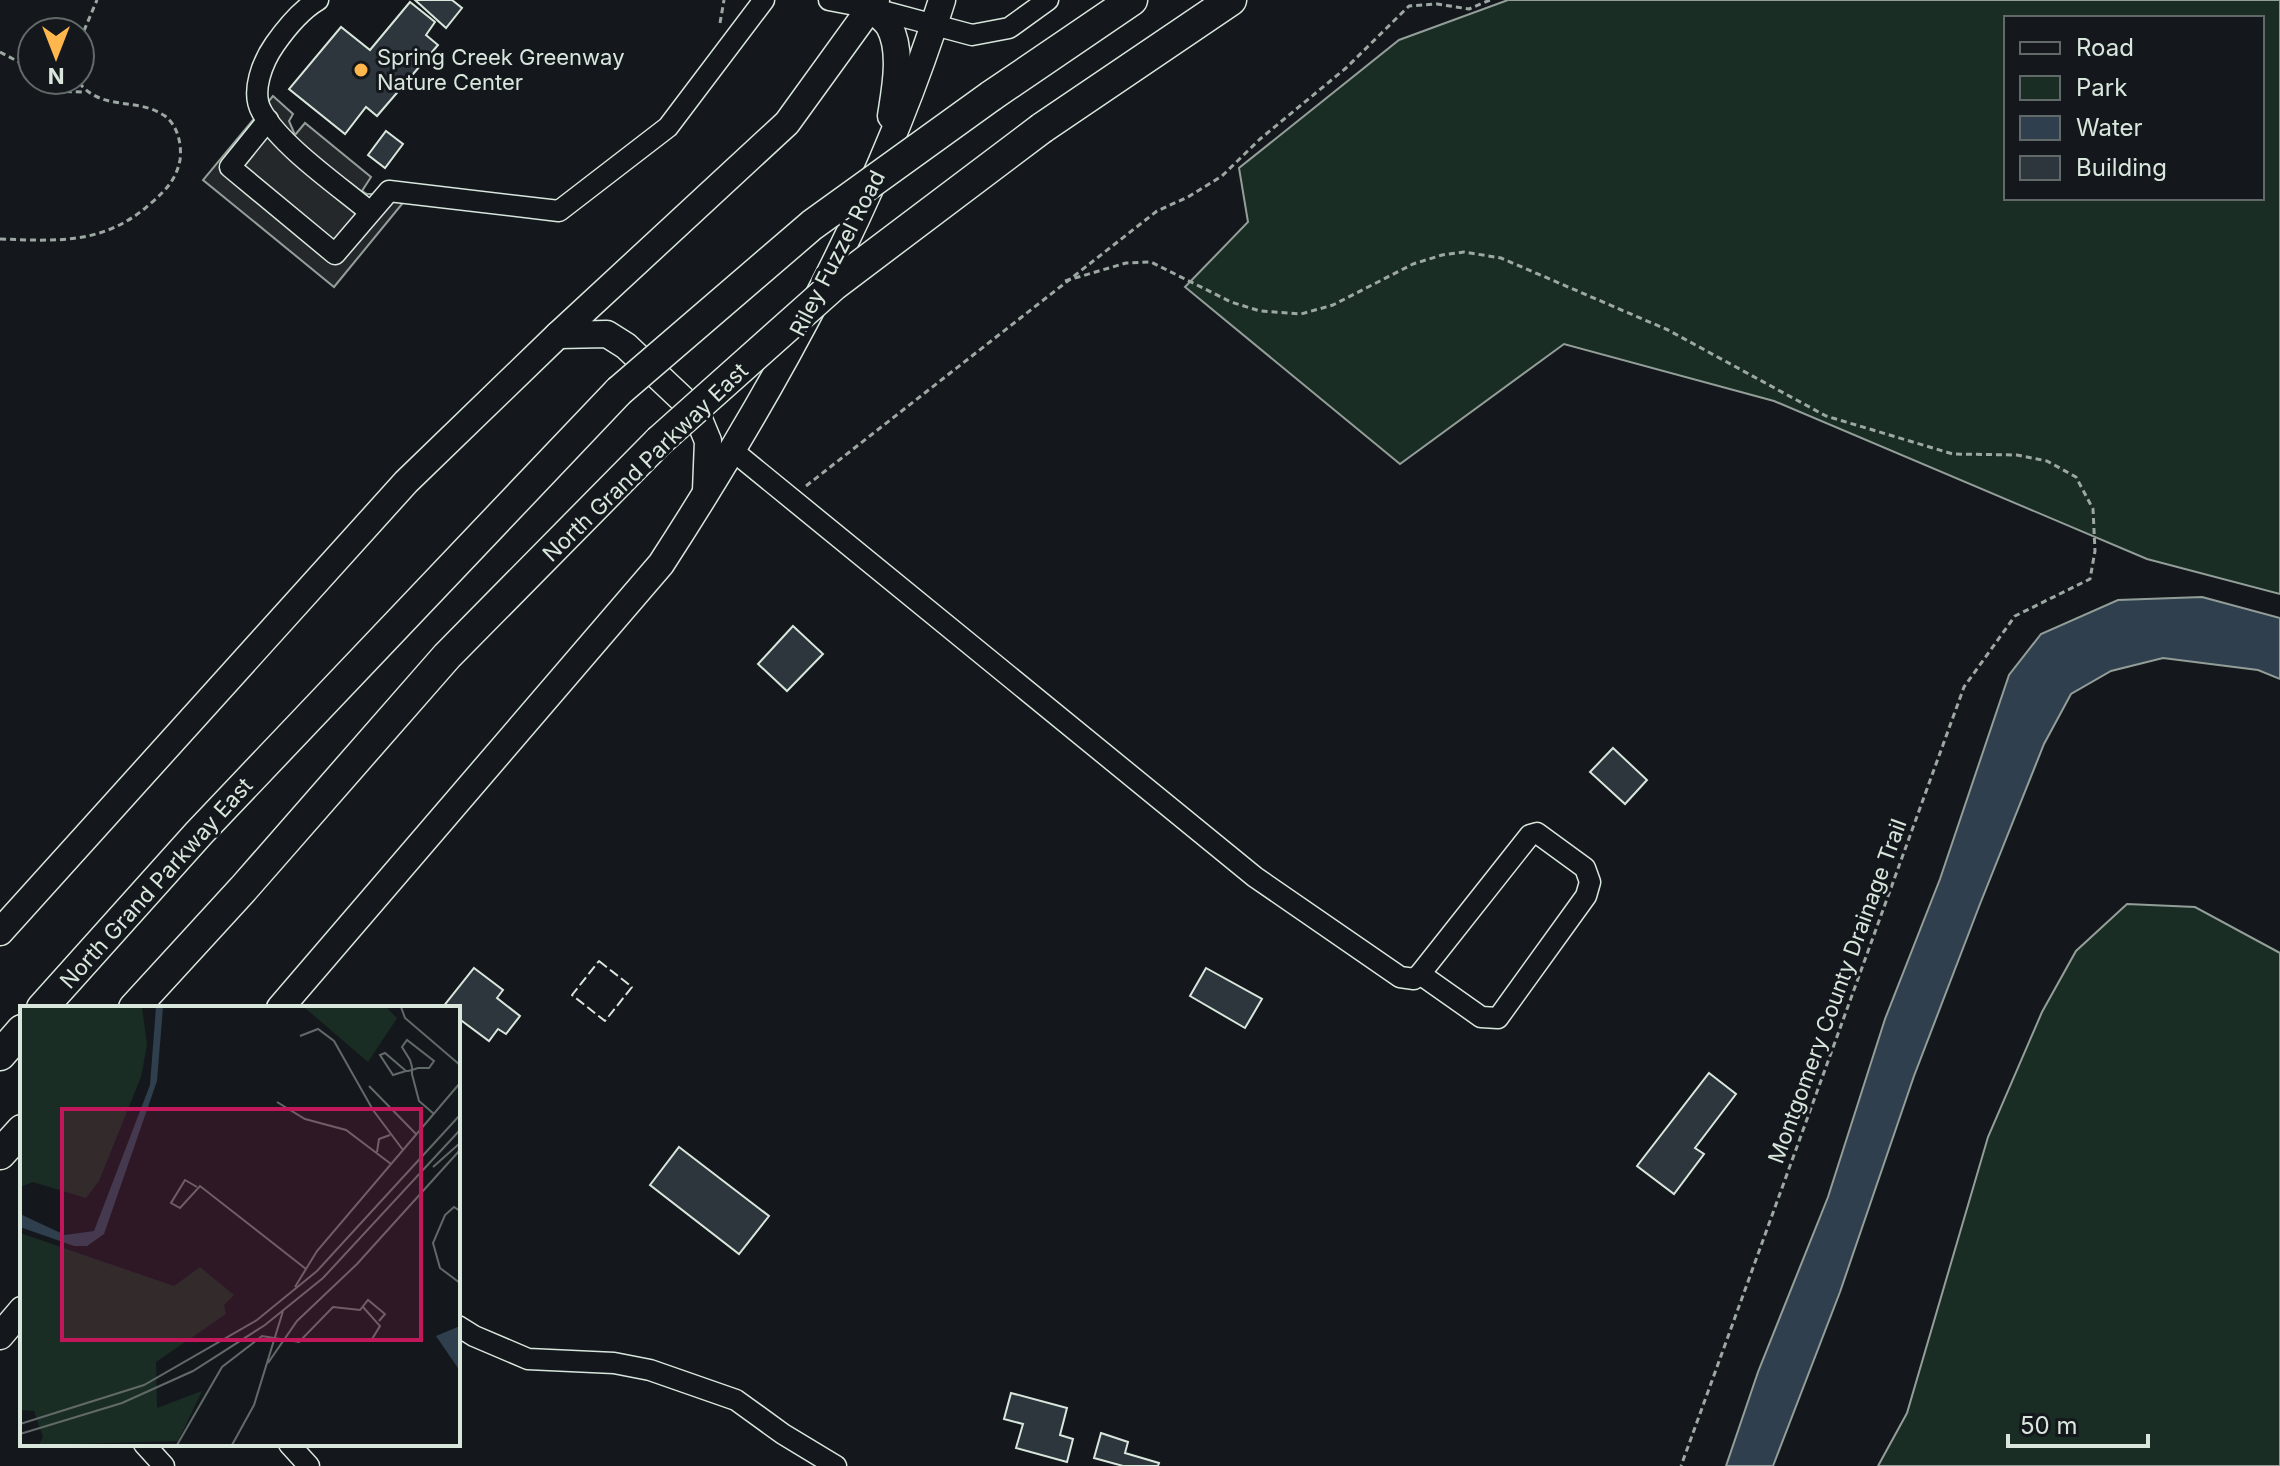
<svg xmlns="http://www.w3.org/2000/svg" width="2280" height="1466" viewBox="0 0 2280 1466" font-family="Inter,sans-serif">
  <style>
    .green { fill: #1a2d24; stroke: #939e99; stroke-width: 2; fill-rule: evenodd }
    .parking { fill: #24282b; stroke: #939e99; stroke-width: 2 }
    .water { fill: #2f3f4d; stroke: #939e99; stroke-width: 2 }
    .building { fill: #2c363c; stroke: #d8e6dc; stroke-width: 2 }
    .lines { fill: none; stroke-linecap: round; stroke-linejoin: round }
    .minor-casing { stroke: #d8e6dc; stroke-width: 23 }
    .major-casing { stroke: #d8e6dc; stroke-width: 29 }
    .highway-casing { stroke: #d8e6dc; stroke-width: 33 }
    .path { stroke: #9da8a2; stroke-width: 3; stroke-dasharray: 6 4; stroke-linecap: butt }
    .minor { stroke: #14181c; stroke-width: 20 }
    .major { stroke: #14181c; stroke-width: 26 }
    .highway { stroke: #14181c; stroke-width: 30 }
    .highway-bridge-casing { stroke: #d8e6dc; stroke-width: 33; stroke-linecap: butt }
    .highway-bridge { stroke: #14181c; stroke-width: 30 }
    .fence { stroke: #d8e6dc; stroke-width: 2; stroke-dasharray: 10 4; stroke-linecap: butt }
    .poi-dot { fill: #ffb74d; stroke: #14181c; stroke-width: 3 }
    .labels { text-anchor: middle; stroke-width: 6; stroke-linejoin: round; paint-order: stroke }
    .poi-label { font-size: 22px; fill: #d8e6dc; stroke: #14181c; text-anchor: start }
    .street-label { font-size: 22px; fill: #d8e6dc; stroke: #14181c }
    .inset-road { fill: none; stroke: #626a69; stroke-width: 2 }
    .view { fill: #c2185b; fill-opacity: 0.15; stroke: #c2185b; stroke-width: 4 }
    .inset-edge { fill: none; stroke: #d8e6dc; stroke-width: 4 }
  </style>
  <rect width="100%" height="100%" fill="#14181c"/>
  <!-- green -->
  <g class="green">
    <path d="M 1508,0 L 2280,0 L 2280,594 L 2147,559 L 1774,401 L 1564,344 L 1400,464 L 1185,287 L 1248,222 L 1239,168 L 1399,40 ZM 2006,18 L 2262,18 L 2262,198 L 2006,198 Z"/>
    <polygon points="2127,904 2195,907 2280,953 2280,1466 1878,1466 1907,1413 1988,1137 2042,1012 2076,951"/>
  </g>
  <!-- parking -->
  <polygon class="parking" points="273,96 293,114 289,121 295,135 305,123 371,177 362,191 367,194 376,194 386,187 402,204 334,287 203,180"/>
  <!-- water -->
  <polygon class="water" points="2202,597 2280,618 2280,679 2258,670 2163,658 2111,671 2071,694 2044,744 1980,904 1914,1076 1840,1292 1773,1466 1726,1466 1758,1372 1828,1197 1885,1019 1940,879 2009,675 2041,634 2118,600"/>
  <!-- building -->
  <g class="building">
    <polygon points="415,0 452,0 462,8 446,28"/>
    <polygon points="410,2 435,22 426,35 438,45 377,116 366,107 345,134 289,89 341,27 370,50"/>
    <polygon points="386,131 403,144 385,168 368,155"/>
    <polygon points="793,626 823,654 787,691 758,664"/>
    <polygon points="1613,748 1647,780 1625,804 1590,772"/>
    <polygon points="474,968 503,990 497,998 520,1016 506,1034 498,1029 489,1041 458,1018 458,1008 443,1007"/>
    <polygon points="1206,968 1262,999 1245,1028 1190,996"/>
    <polygon points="1709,1073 1736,1094 1695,1148 1704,1154 1674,1194 1637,1166"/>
    <polygon points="679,1147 769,1216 739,1254 650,1185"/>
    <polygon points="1011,1393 1067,1408 1060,1435 1073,1439 1067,1462 1016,1448 1023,1424 1004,1419"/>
    <polygon points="1101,1433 1128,1442 1125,1453 1159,1463 1158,1466 1123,1466 1094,1458"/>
  </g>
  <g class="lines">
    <!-- minor casing -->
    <g class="minor-casing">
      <g id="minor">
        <path d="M 318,0 C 301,10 287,27 275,44 C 263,61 250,92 262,112 C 281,146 339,186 370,212"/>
        <polyline points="829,0 871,8 972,35 1009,28 1048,0"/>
        <polyline points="268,120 230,167 335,254 389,191 559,211 668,127 764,0"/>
        <polyline points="732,450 1255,877 1400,977 1414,979 1420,974 1530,835 1537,833 1585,868 1590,882 1586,896 1498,1018 1481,1017 1420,974"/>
        <polyline points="458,1326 474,1336 528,1359 614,1363 650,1370 736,1400 783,1434 836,1466"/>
        <polyline points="144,1444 164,1466"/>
        <polyline points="289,1444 309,1466"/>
      </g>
    </g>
    <!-- major casing -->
    <g class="major-casing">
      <g id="major">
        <path d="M 871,8 C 876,13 885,20 889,26 C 903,51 895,90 891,116"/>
        <polyline points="558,335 607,334 626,346 696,412 708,441 706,491"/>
        <polyline points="0,932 406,482 558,335 787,123 876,0"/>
        <path d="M 280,1008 L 661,564 C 775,388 879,201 942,0"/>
        <polyline points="0,1336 22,1310"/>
      </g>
    </g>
    <!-- highway casing -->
    <g class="highway-casing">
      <g id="highway">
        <polyline points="991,96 1132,0"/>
        <polyline points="1042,128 1231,0"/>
        <polyline points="42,1008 199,833 619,391"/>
        <polyline points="134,1008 243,889 447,656 659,441"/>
        <polyline points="0,1055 22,1030"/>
        <polyline points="0,1154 22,1130"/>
      </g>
    </g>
    <!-- path -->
    <g class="path">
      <polyline points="720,23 724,0"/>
      <polyline points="80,40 97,0"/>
      <polyline points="0,52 32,69"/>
      <polyline points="41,80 50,91 84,92"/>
      <path d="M 0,239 C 57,241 104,245 150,204 C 166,190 176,180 180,160 C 182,145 178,126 165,116 C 136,96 101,113 77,80"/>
      <polyline points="1065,281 1126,263 1151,262 1231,302 1260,311 1301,314 1333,305 1413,264 1442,255 1464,252 1501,258 1668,330 1826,416 1953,454 2017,455 2047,461 2076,477 2093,509 2095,551 2090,579 2015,616 1964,687 1681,1466"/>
      <polyline points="806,486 1157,211 1188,197 1222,176 1260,139 1346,68 1409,6 1437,4 1469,9 1490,0"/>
    </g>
    <!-- minor -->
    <use href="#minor" class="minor"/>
    <!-- major -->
    <use href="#major" class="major"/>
    <!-- highway -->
    <use href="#highway" class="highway"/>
    <!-- highway-bridge casing -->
    <g class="highway-bridge-casing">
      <g id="highway-bridge">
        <polyline points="619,391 812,225 991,96"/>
        <polyline points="659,441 834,285 1042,128"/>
      </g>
    </g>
    <!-- highway-bridge -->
    <use href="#highway-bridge" class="highway-bridge"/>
    <!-- fence -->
    <polygon class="fence" points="599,961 632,987 605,1021 572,995"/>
  </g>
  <!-- markers -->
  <circle class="poi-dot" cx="361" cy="70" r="8"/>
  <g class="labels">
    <!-- poi labels -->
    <g class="poi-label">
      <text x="377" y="65">Spring Creek Greenway<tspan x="377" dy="25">Nature Center</tspan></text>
    </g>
    <!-- street labels -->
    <g class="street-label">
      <text transform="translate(837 253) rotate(-63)" y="8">Riley Fuzzel Road</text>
      <text transform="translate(645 462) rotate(-44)" y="8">North Grand Parkway East</text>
      <text transform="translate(156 883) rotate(-48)" y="8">North Grand Parkway East</text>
      <text transform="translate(1837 991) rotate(-70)" y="8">Montgomery County Drainage Trail</text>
    </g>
  </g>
  <!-- overview -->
  <g transform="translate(20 1006)">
    <rect width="440" height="440" fill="#14181c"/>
    <path d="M 0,1 L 122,1 L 127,39 L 121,71 L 79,175 L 66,192 L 13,176 L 0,181 ZM 284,1 L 366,1 L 377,12 L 348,56 ZM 0,227 L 154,280 L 180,261 L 214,289 L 204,299 L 206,308 L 136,356 L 137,402 L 182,385 L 158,435 L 19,439 L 23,431 L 14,405 L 0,404 Z" fill="#1a2d24"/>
    <path d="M 136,1 L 143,1 L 137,75 L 84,228 L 67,240 L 54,240 L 0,221 L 0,208 L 45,229 L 74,225 L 130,79 ZM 440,320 L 440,365 L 416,330 Z" fill="#2f3f4d"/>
    <path class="inset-road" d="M 381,1 L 385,12 L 440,59M 280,30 L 298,23 L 314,35 L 353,104 L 383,144M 386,65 L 373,69 L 360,49 L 365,47 L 386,65 L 388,65 L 392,64 L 398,62 L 409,62 L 414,55 L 387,34 L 382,41 L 390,54 L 392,61 L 392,68 L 399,95 L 414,108M 349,80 L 397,129M 257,96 L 285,113 L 326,124 L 371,158M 357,146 L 359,133 L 370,129M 413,161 L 440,137M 177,181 L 165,174 L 151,197 L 160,202 L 180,180 L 286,263M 440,205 L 434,201 L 425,209 L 413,237 L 420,262 L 440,277M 275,281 L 297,245 L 440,77M 335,335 L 352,333 L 360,320 L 343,301M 248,357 L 277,315 L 337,258 L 440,144M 0,418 L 124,379 L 237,314 L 297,265 L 440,109M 0,428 L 102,397 L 173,365 L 245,319 L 303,272 L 440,124M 145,439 L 157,439 L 202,361 L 242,330 L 279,336 L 313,301 L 340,304 L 348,294 L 365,308 L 359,315M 212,439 L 234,399 L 263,305"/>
    <path class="view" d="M 42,103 L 401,103 L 401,334 L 42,334 Z"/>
    <rect width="440" height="440" class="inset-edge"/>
  </g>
  <!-- legend -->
  <rect x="2004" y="16" width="260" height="184" fill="#14181c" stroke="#626a69" stroke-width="2"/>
  <rect x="2020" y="42" width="40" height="12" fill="#14181c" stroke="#626a69" stroke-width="2"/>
  <text x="2076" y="56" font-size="24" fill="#d8e6dc">Road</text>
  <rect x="2020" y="76" width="40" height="24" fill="#1a2d24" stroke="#626a69" stroke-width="2"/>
  <text x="2076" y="96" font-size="24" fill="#d8e6dc">Park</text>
  <rect x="2020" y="116" width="40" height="24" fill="#2f3f4d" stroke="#626a69" stroke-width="2"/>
  <text x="2076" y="136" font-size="24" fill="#d8e6dc">Water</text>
  <rect x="2020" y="156" width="40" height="24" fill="#2c363c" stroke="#626a69" stroke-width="2"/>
  <text x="2076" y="176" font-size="24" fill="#d8e6dc">Building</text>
  <!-- north arrow -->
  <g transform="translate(56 56) rotate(180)"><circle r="38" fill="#14181c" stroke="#626a69" stroke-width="2"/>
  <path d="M0-6L14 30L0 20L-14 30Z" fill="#ffb74d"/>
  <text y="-12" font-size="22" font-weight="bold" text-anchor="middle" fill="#d8e6dc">N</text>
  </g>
  <!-- scale -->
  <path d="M2008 1434v12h140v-12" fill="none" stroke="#d8e6dc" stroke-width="4"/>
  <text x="2020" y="1434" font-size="24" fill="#d8e6dc" stroke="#14181c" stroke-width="6" paint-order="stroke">50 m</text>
</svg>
